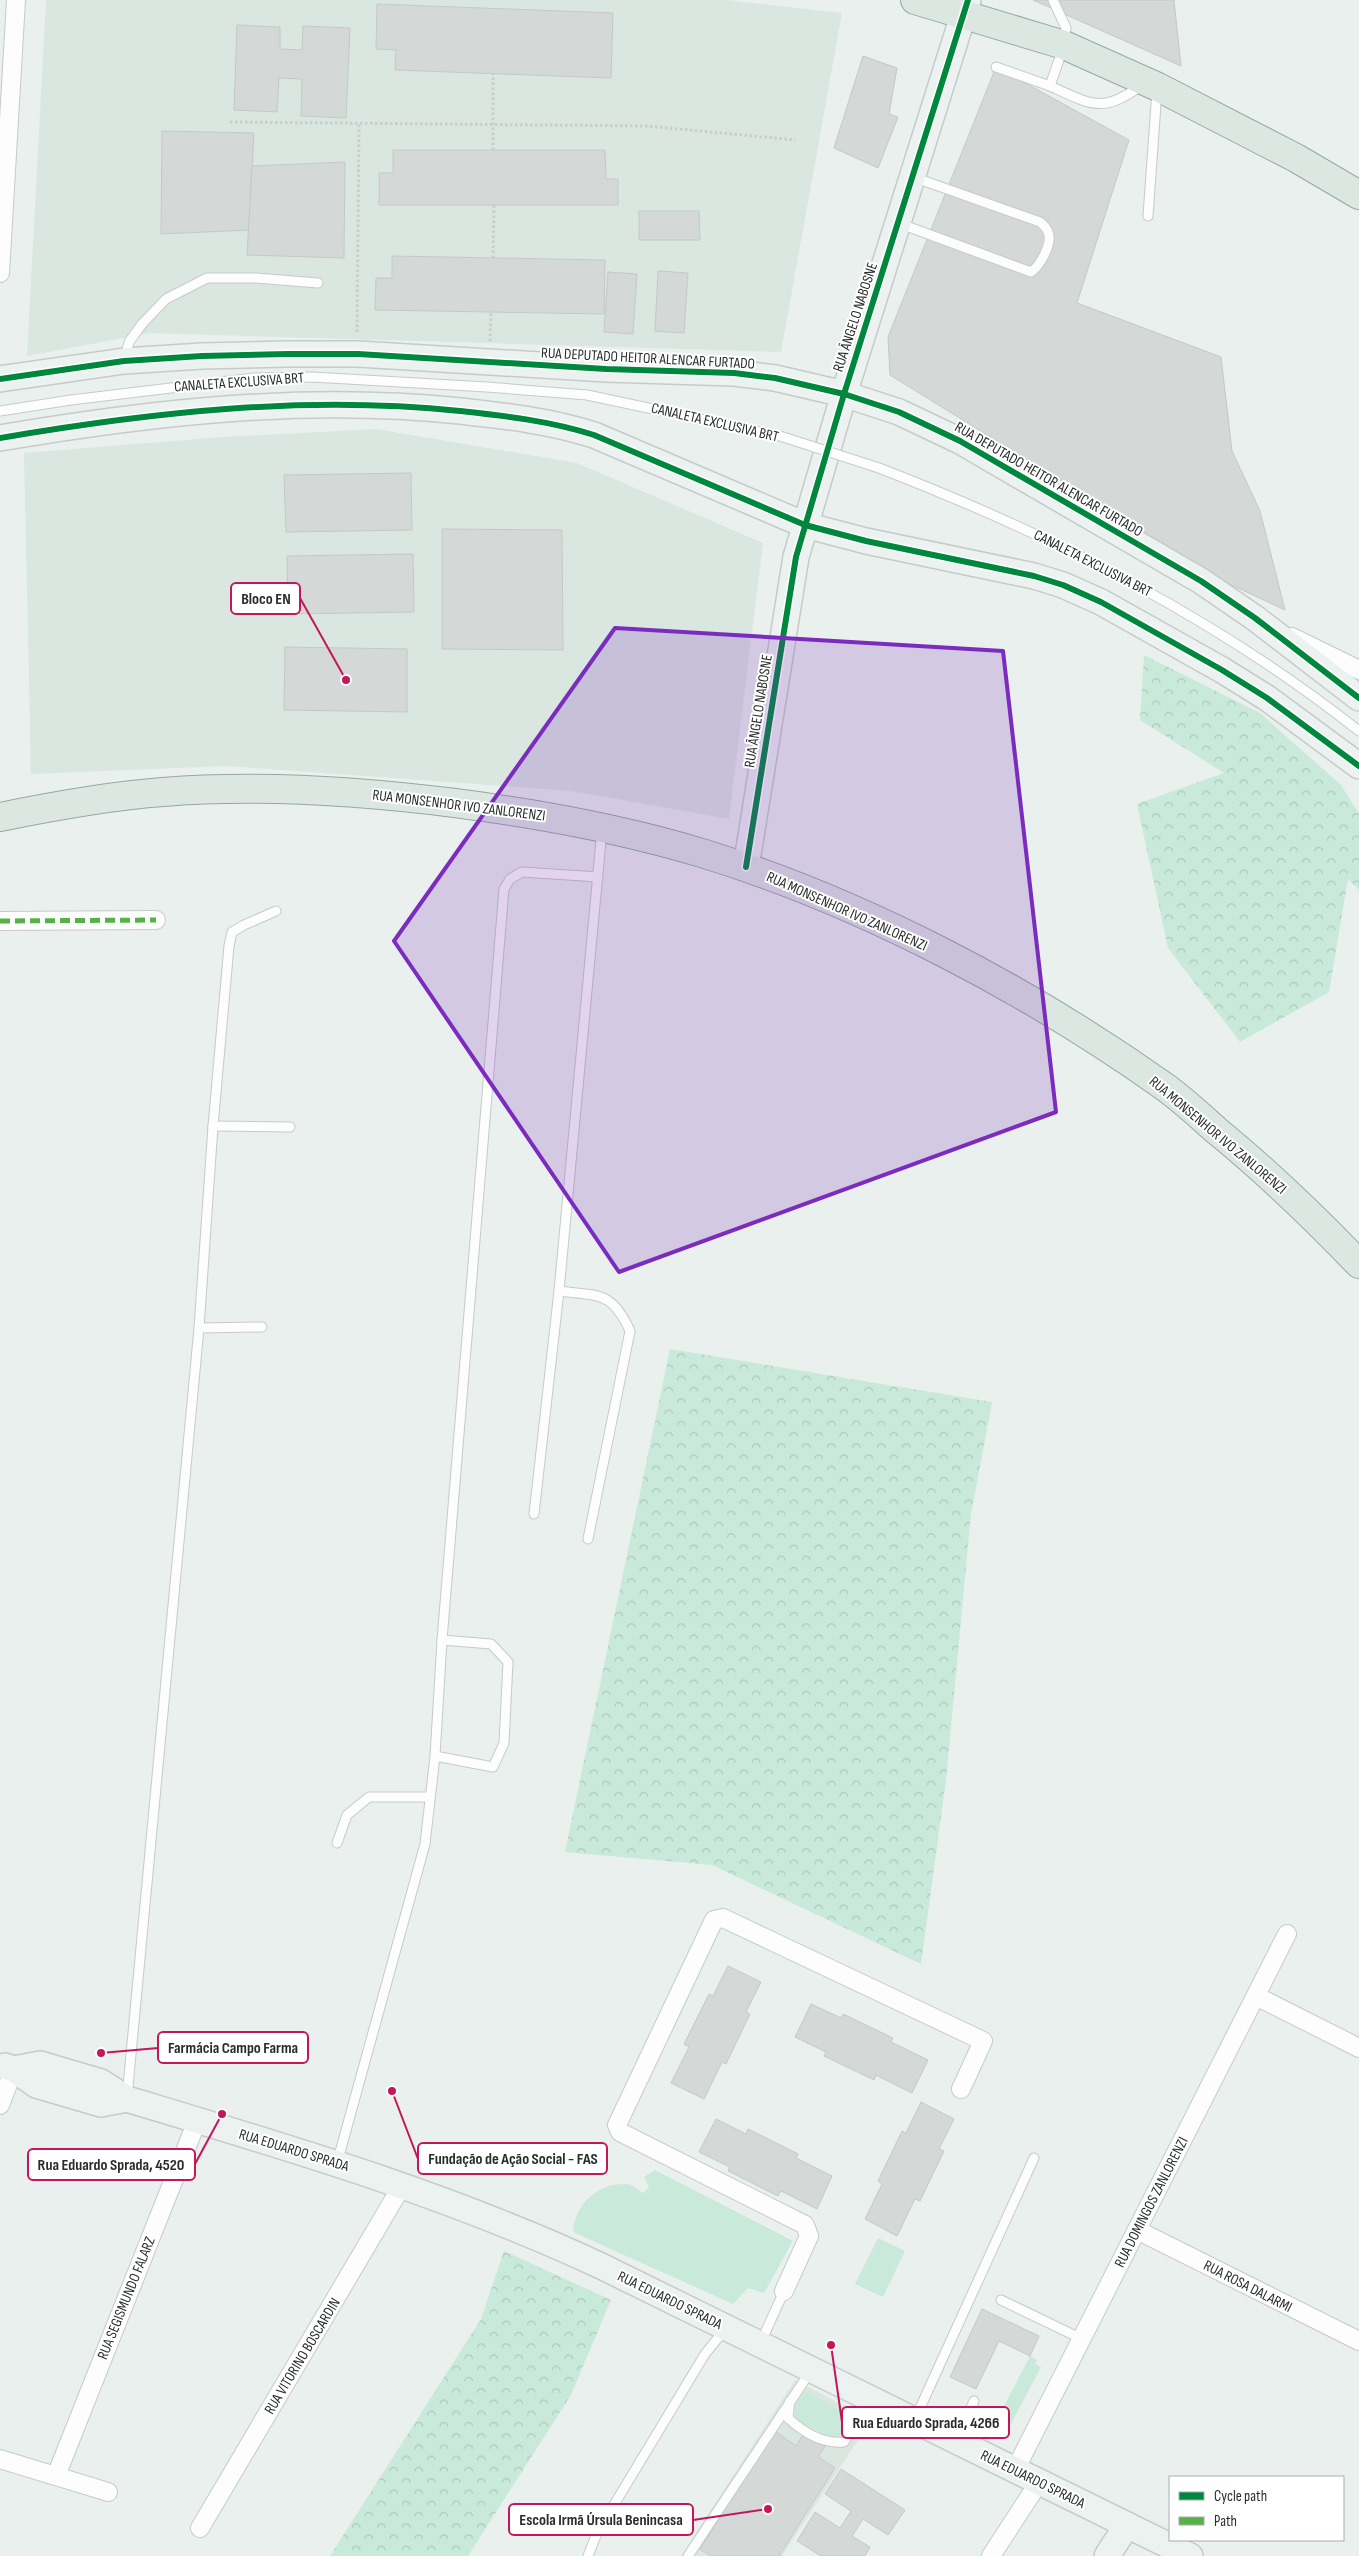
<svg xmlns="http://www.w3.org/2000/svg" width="1359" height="2556" viewBox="0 0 1359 2556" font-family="'Sofia Sans Condensed',sans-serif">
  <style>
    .built { fill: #d9e7e0 }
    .grass { fill: #c9eadb }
    .forest { fill: url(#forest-crowns) }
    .building { fill: #d4d9d7; stroke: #c4c9c6 }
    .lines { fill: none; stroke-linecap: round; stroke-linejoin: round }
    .lane-casing { stroke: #c6cbc9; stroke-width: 11 }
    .street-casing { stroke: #c6cbc9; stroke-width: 20 }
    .secondary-casing { stroke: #c6cbc9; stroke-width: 28 }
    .primary-casing { stroke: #94a8a1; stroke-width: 30 }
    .path { stroke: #cacdcc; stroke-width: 3; stroke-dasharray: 2.5 2.5; stroke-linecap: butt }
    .lane { stroke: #fcfdfc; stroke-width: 9 }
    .street { stroke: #fcfdfc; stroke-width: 18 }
    .secondary { stroke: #ecf2f0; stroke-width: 25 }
    .primary { stroke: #dce7e2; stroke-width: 28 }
    .lane-bridge-casing { stroke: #c6cbc9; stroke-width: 11; stroke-linecap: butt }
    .lane-bridge { stroke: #fcfdfc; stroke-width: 9 }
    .quiet { stroke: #56b246; stroke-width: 5; stroke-dasharray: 10 5; stroke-linecap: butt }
    .cycleway-casing { stroke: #fff; stroke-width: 9 }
    .cycleway { stroke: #00873e; stroke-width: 6 }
    .marked { fill: #7b2cbf; fill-opacity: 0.2; stroke: #7b2cbf; stroke-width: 4; stroke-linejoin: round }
    .labels { text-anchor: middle; stroke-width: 4; stroke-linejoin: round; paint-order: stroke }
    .street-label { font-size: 15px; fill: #292e2c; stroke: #fff }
    .leader { fill: none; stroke: #c2185b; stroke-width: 2 }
    .callout-dot { fill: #c2185b; stroke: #fff; stroke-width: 2 }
    .callout { fill: #fff; stroke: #c2185b; stroke-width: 2 }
    .callout-label { font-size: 16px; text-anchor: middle; font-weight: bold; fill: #292e2c }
  </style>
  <defs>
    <pattern id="forest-crowns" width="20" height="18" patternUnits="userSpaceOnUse" patternTransform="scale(1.25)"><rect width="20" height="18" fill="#c9eadb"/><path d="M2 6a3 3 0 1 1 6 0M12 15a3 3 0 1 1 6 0" fill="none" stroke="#adc9bc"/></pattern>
  </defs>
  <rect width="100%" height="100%" fill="#eaf0ed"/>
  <!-- built -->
  <g class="built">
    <polygon points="46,0 727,0 842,13 781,352 150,333 27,356"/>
    <polygon points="376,429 577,463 763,543 729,819 572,791 227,766 31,774 24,453 223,437"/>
    <polygon points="795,2380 871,2420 782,2556 681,2556"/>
  </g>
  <!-- grass -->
  <g class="grass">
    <path d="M 655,2170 L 793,2241 L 764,2293 L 748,2288 L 733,2304 L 573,2232 C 575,2204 597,2183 626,2184 C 631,2184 638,2190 643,2193 L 649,2187 L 644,2177 Z"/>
    <polygon points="878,2238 905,2251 883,2297 855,2284"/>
    <polygon points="1030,2356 1037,2360 1035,2364 1041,2367 1011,2424 1006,2426 973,2419 973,2414 986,2406 1001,2412"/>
    <path d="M 805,2392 L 853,2416 L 840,2436 L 831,2437 L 798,2421 C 791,2410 798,2401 805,2392 Z"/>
  </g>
  <!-- forest -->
  <g class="forest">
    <polygon points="1144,655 1260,713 1341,785 1359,814 1359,890 1348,879 1329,992 1240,1042 1168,948 1137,804 1224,773 1140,720"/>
    <polygon points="670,1349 992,1402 971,1514 946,1780 921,1964 712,1865 565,1852"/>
    <polygon points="504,2251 611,2300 571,2395 468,2556 330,2556 481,2319"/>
  </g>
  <!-- building -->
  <g class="building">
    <polygon points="1033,0 1174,0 1181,66"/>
    <polygon points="377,4 613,13 611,78 395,70 396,50 376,49"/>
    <polygon points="237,25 280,27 280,49 302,50 303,26 350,28 346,118 301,116 302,79 279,78 277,112 234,110"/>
    <polygon points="863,56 897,68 889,114 898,117 878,168 834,148"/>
    <polygon points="996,67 1129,140 1077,303 1221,357 1232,451 1260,511 1285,610 1176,559 1081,493 890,375 888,337"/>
    <polygon points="162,131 254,133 249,230 161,234"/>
    <polygon points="393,150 605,150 606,179 618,179 618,205 379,205 379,173 393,173"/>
    <polygon points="345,162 344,258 247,255 252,166"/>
    <polygon points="639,211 699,211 700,240 639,240"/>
    <polygon points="392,256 605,260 604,314 375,310 376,278 392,278"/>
    <polygon points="658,271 688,273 684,333 655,331"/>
    <polygon points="608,272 637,274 633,334 604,332"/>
    <polygon points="411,473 412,530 286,532 284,475"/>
    <polygon points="442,529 562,530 563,650 442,649"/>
    <polygon points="413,554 414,612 288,614 287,556"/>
    <polygon points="285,647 407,649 407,712 284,710"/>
    <polygon points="728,1966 761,1982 746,2012 750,2014 726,2064 722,2062 704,2099 671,2083 689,2047 684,2044 709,1994 713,1996"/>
    <polygon points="811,2004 841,2018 843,2014 893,2038 891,2042 928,2060 912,2093 876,2075 874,2080 824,2056 826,2052 795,2037"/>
    <polygon points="921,2102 954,2119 939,2149 944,2151 920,2201 915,2199 897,2236 865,2219 882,2184 878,2181 902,2131 906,2133"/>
    <polygon points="716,2119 746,2134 748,2129 798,2154 796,2158 832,2176 817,2209 781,2191 778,2196 728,2171 730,2167 699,2152"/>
    <polygon points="982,2309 1039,2336 1030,2356 999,2341 976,2389 950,2377"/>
    <polygon points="775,2431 796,2446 803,2435 815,2438 825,2446 818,2457 835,2468 779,2556 711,2556 700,2549"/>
    <polygon points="841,2469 905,2510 888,2535 863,2519 852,2536 870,2547 865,2556 821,2556 797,2541 815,2512 840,2528 851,2511 825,2494"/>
  </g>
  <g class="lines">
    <!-- lane casing -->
    <g class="lane-casing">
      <g id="lane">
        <path d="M 1053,0 L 1066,28 L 1064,45 L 1050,86 C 1092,105 1102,114 1142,85"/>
        <polyline points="996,67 1050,86"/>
        <polyline points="1148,216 1157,90"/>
        <path d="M 898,223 L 1031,272 C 1040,266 1053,243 1048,232 C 1047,228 1043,225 1040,222 L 913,177"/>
        <polyline points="125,358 129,342 142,324 166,299 207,278 256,278 318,283"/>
        <polyline points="0,411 71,400 254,378 312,377 487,387 587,395 780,436"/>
        <path d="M 879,468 C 1050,534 1215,617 1359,731"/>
        <polyline points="213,1126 290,1127"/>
        <path d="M 559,1291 C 599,1296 612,1291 630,1331 L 588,1539"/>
        <polyline points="199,1328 262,1327"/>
        <polyline points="534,1514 559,1291 602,830"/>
        <polyline points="435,1756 493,1767 504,1743 508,1662 491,1644 442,1640"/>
        <polyline points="337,1843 347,1815 369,1797 430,1797"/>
        <polyline points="127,2097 199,1328 213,1126 229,946 232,932 244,925 276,911"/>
        <polyline points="337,2163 425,1844 435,1756 442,1640 504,889 510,879 522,872 598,877"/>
        <polyline points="1001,2300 1082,2339"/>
        <polyline points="761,2342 784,2291"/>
        <path d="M 790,2401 L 788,2418 C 804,2433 822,2444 844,2442 L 872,2401"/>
        <polyline points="915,2419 1034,2158"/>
        <polyline points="957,2438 974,2401"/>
        <polyline points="588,2556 597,2533 705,2354 726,2328"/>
        <polyline points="688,2556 810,2372"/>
      </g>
    </g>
    <!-- street casing -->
    <g class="street-casing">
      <g id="street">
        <polyline points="0,273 16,0"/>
        <polyline points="1292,637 1359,670"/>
        <polyline points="0,921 156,920"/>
        <polyline points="1256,1996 1359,2048"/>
        <polyline points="0,2105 14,2069"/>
        <polyline points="1137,2230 1359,2341"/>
        <polyline points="784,2291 809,2236 805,2225 620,2132 617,2125 714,1920 723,1918 983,2041 961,2089"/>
        <polyline points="0,2459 108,2492"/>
        <polyline points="1015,2470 1287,1934"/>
        <polyline points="56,2476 197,2121"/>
        <polyline points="200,2528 403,2184"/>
        <polyline points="991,2556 1039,2482"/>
      </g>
    </g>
    <!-- secondary casing -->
    <g class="secondary-casing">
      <g id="secondary">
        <polyline points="0,379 124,361 202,356 288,354 358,354 606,369 734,373 775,378 844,394 899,412 960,441 1201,581 1255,618 1359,698"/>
        <path d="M 0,438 C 153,412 305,395 460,411 C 506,416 550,421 594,435 L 805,525 L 866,541 L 1034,576 L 1063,585 L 1101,602 L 1222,670 L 1267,698 L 1359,766"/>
        <polyline points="746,867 796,557 844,394 968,0"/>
        <polyline points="5,2066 14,2069 36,2085 101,2104 127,2099"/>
        <path d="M 14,2069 L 40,2064 L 101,2082 L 127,2099 C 289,2148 447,2194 601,2266 L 1190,2556"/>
        <polyline points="1107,2556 1127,2525"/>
      </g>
    </g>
    <!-- primary casing -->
    <g class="primary-casing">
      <g id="primary">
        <polyline points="915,0 1064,45 1158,87 1296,158 1359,195"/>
        <path d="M 0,817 C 54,806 108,796 163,792 C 260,784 359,791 455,803 C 540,814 623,829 705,854 C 864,903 1030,991 1165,1087 C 1183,1100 1200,1116 1217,1131 C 1267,1172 1314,1217 1359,1264"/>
      </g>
    </g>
    <!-- path -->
    <g class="path">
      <polyline points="230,122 647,126 795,140"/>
      <polyline points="493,150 493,74"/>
      <polyline points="493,258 494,205"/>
      <polyline points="357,332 359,123"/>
      <polyline points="490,341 491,312"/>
    </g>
    <!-- lane -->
    <use href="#lane" class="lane"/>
    <!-- street -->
    <use href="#street" class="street"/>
    <!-- secondary -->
    <use href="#secondary" class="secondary"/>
    <!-- primary -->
    <use href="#primary" class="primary"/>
    <!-- lane-bridge casing -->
    <g class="lane-bridge-casing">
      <polyline id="lane-bridge" points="780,436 879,468"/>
    </g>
    <!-- lane-bridge -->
    <use href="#lane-bridge" class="lane-bridge"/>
    <!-- quiet -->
    <polyline class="quiet" points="0,921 156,920"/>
    <!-- cycleway casing -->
    <g class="cycleway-casing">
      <g id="cycleway">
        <polyline points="0,379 124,361 202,356 288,354 358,354 606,369 734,373 775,378 844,394 899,412 960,441 1201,581 1255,618 1359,698"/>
        <path d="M 0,438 C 153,412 305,395 460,411 C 506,416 550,421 594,435 L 805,525 L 866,541 L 1034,576 L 1063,585 L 1101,602 L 1222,670 L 1267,698 L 1359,766"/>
        <polyline points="746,867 796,557 844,394 968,0"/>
      </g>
    </g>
    <!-- cycleway -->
    <use href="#cycleway" class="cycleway"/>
  </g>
  <!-- marked area -->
  <path class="marked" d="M 615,628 L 1003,651 L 1056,1112 L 619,1272 L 394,941 Z"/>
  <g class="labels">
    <!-- street labels -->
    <g class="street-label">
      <text transform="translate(855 317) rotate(-72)" y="5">RUA ÂNGELO NABOSNE</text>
      <text transform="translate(648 358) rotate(3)" y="5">RUA DEPUTADO HEITOR ALENCAR FURTADO</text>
      <text transform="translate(239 382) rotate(-4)" y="5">CANALETA EXCLUSIVA BRT</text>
      <text transform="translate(715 422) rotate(13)" y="5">CANALETA EXCLUSIVA BRT</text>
      <text transform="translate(1049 479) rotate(30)" y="5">RUA DEPUTADO HEITOR ALENCAR FURTADO</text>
      <text transform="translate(1093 563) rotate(27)" y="5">CANALETA EXCLUSIVA BRT</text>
      <text transform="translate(758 711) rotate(-81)" y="5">RUA ÂNGELO NABOSNE</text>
      <text transform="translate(459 805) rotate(7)" y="5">RUA MONSENHOR IVO ZANLORENZI</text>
      <text transform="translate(847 911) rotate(24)" y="5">RUA MONSENHOR IVO ZANLORENZI</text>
      <text transform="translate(1218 1135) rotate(40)" y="5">RUA MONSENHOR IVO ZANLORENZI</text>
      <text transform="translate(294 2150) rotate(17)" y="5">RUA EDUARDO SPRADA</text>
      <text transform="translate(1151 2202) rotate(-63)" y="5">RUA DOMINGOS ZANLORENZI</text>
      <text transform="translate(1248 2286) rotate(27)" y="5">RUA ROSA DALARMI</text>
      <text transform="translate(126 2298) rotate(-68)" y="5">RUA SEGISMUNDO FALARZ</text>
      <text transform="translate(670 2300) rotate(26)" y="5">RUA EDUARDO SPRADA</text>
      <text transform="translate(302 2356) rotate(-59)" y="5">RUA VITORINO BOSCARDIN</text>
      <text transform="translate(1033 2479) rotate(26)" y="5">RUA EDUARDO SPRADA</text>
    </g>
  </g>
  <!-- callouts -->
  <path class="leader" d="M346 680L300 598M101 2053L158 2048M392 2091L418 2159M222 2114L195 2164M831 2345L842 2422M768 2509L693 2520"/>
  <g class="callout-dot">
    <circle cx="346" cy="680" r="5"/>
    <circle cx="101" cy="2053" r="5"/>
    <circle cx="392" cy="2091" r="5"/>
    <circle cx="222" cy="2114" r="5"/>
    <circle cx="831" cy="2345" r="5"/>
    <circle cx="768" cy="2509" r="5"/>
  </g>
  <g class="callout">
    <rect x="231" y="583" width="69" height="31" rx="5"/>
    <rect x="158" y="2032" width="150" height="31" rx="5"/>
    <rect x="418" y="2143" width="189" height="31" rx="5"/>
    <rect x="28" y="2149" width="167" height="31" rx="5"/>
    <rect x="842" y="2407" width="167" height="31" rx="5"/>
    <rect x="509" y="2504" width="184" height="31" rx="5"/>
  </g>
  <g class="callout-label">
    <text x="266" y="604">Bloco EN</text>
    <text x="233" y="2053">Farmácia Campo Farma</text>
    <text x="513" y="2164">Fundação de Ação Social - FAS</text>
    <text x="111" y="2170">Rua Eduardo Sprada, 4520</text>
    <text x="926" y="2428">Rua Eduardo Sprada, 4266</text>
    <text x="601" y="2525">Escola Irmã Úrsula Benincasa</text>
  </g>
  <!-- legend -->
  <rect x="1169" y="2476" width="175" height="65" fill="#ffffff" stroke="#a9abab"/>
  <rect x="1179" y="2492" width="25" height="8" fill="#00873e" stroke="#a9abab"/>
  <text x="1214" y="2501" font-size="15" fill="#292e2c">Cycle path</text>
  <rect x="1179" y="2517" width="25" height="8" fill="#56b246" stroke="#a9abab"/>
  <text x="1214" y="2526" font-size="15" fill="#292e2c">Path</text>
</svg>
